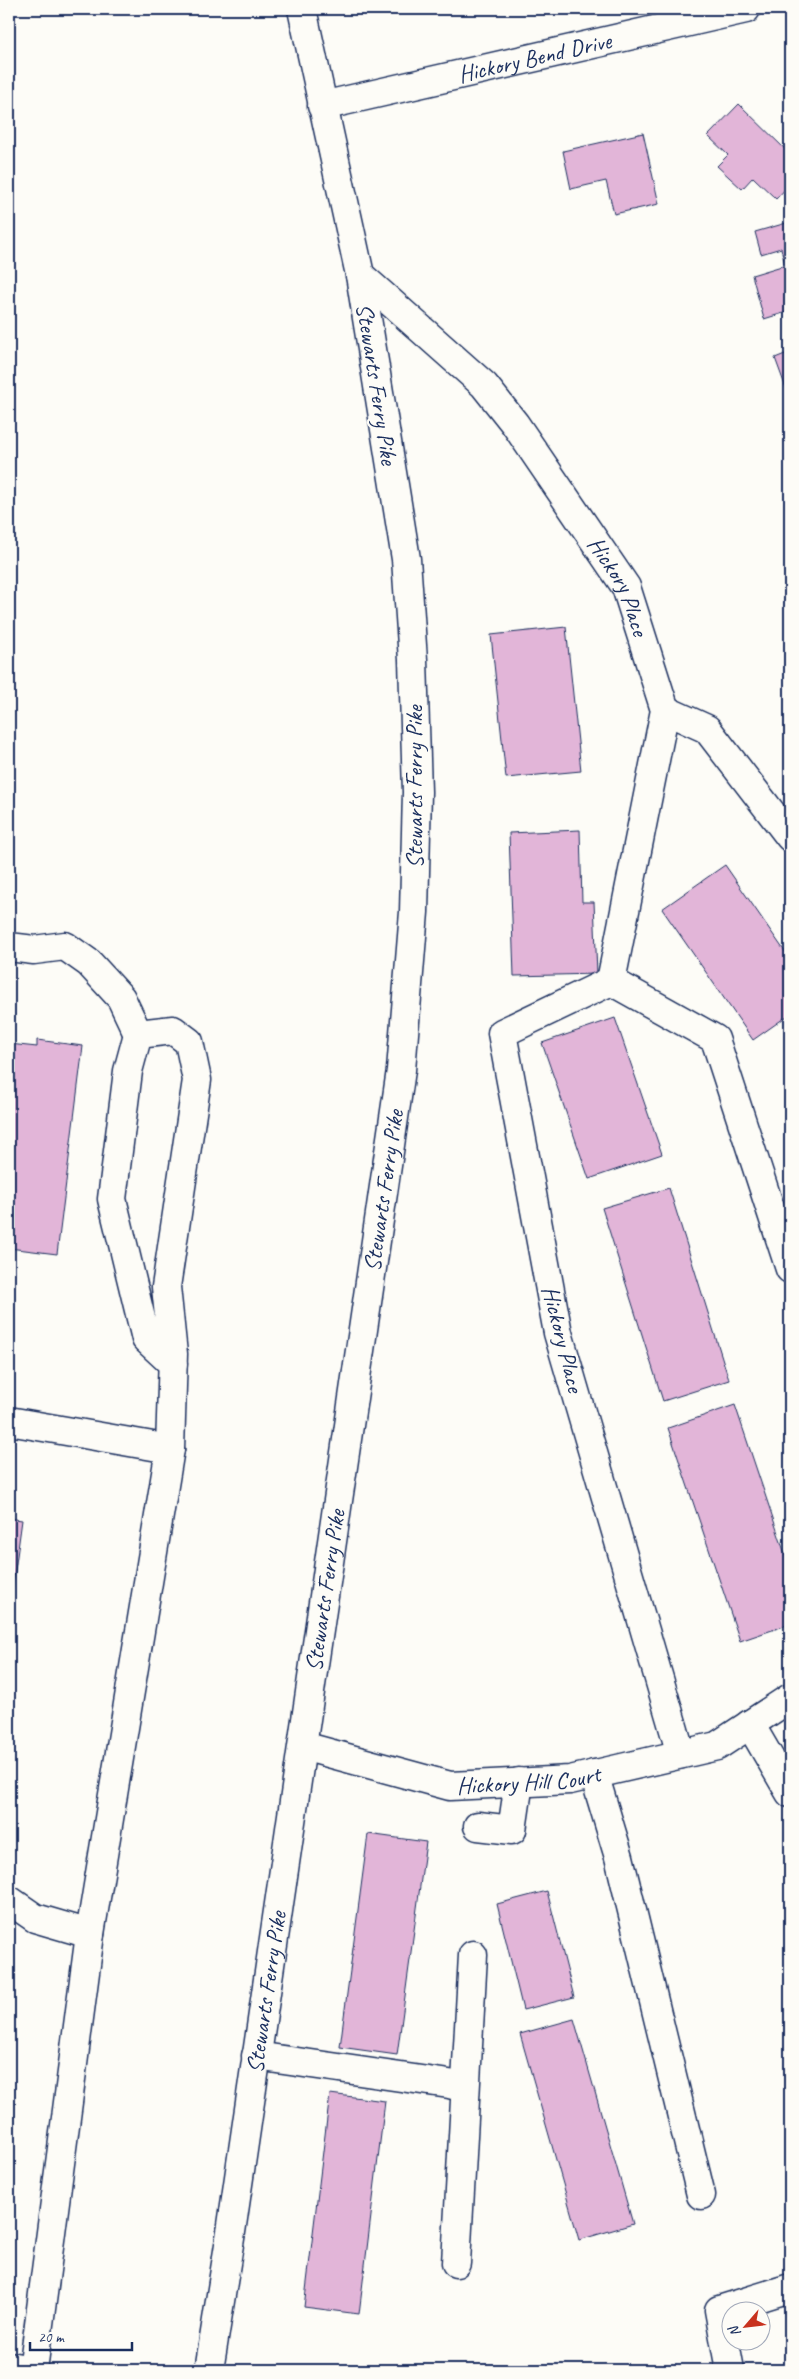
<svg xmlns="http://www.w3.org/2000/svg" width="799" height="2379" viewBox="0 0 799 2379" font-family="Caveat,sans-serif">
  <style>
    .building { fill: #e2b5d8; stroke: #1b2f5e }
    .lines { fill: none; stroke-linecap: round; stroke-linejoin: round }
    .minor-casing { stroke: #1b2f5e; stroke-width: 31 }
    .major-casing { stroke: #1b2f5e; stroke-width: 31 }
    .minor { stroke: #fdfcf7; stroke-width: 28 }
    .major { stroke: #fdfcf7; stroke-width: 28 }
    .labels { text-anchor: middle; stroke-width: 4.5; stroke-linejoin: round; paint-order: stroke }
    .street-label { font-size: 24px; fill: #1b2f5e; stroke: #fdfcf7 }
  </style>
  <rect width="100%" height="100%" fill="#fdfcf7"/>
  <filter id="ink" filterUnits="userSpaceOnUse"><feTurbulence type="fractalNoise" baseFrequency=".02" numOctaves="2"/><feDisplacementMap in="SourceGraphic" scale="10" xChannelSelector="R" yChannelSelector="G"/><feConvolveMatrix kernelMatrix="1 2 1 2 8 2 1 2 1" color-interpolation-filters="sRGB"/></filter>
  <g filter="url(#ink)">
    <!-- building -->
    <g class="building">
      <polygon points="739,104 790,154 790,184 776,199 753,177 742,189 717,166 728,155 708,136"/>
      <polygon points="643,133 659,204 614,214 606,181 571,189 563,151"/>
      <polygon points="790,222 790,311 764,319 752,275 785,265 781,248 761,254 755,232"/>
      <polygon points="790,352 790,399 775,358"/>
      <polygon points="566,627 581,771 506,778 491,635"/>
      <polygon points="580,830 582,902 594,902 597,974 514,976 509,833"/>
      <polygon points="725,865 790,959 790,1014 753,1040 662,909"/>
      <polygon points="615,1018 662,1154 589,1179 542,1043"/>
      <polygon points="37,1040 83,1046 57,1254 9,1248 9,1044 37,1047"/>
      <polygon points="669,1188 729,1380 663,1401 602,1208"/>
      <polygon points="735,1405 790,1569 790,1624 740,1641 668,1428"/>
      <polygon points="9,1518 22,1520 9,1614"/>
      <polygon points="368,1834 426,1842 397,2055 340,2047"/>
      <polygon points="547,1891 574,1997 523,2010 497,1904"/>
      <polygon points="574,2019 633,2224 579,2240 520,2034"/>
      <polygon points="330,2094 385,2101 359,2314 304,2307"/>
    </g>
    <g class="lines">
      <!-- minor casing -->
      <g class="minor-casing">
        <g id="minor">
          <path id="s1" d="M 322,106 L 746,9"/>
          <path id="s2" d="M 360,275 L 484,385 L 515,424 L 626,587 L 665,710 L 611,981"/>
          <polyline points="665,710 707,729 790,837"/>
          <polyline points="9,947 34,950 65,946 89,963 121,998 138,1034"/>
          <polyline points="9,1421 170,1449"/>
          <polyline points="750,1724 790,1793"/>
          <path id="s3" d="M 303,1746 L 450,1786 L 570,1780 L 717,1746 L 790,1698"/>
          <polyline points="681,1754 558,1333 502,1033 611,981 715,1039 790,1269"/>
          <polyline points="594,1774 619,1857 701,2195"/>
          <polyline points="478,1826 512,1830 519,1782"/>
          <polyline points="9,1900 35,1918 90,1934"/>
          <polyline points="256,2056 449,2084 465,2088"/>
          <polyline points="456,2263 473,1955"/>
          <polyline points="9,2366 33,2370"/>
          <polyline points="33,2370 90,1934 170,1449 173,1354 166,1287 197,1080 189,1042 173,1030 138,1034 128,1071 112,1199 146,1339 173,1364"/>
          <polyline points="730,2370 719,2310 790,2288"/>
        </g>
      </g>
      <!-- major casing -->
      <g class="major-casing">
        <g id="major">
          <path id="s4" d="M 209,2370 L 231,2232 L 401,1070 L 414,912 L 417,792 L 413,660 L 406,559 L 360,275 L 302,9"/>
        </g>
      </g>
      <!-- minor -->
      <use href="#minor" class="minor"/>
      <!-- major -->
      <use href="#major" class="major"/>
    </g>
  </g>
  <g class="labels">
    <!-- street labels -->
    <g class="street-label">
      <text dy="8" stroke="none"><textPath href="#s1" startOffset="218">Hickory Bend Drive</textPath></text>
      <text transform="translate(377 384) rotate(81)" y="8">Stewarts Ferry Pike</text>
      <text dy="8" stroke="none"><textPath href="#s2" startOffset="409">Hickory Place</textPath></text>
      <text transform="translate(414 787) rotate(-90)" y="8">Stewarts Ferry Pike</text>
      <text dy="8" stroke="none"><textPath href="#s4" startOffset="1192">Stewarts Ferry Pike</textPath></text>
      <text transform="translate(563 1339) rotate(76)" y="8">Hickory Place</text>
      <text dy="8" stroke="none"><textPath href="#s4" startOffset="788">Stewarts Ferry Pike</textPath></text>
      <text dy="8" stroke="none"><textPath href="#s3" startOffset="231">Hickory Hill Court</textPath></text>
      <text dy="8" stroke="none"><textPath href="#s4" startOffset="382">Stewarts Ferry Pike</textPath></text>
    </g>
  </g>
  <!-- margin -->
  <rect width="799" height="2379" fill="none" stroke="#fdfcf7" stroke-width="30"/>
  <rect x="15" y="15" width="769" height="2349" fill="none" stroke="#1b2f5e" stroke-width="2" filter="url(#ink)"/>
  <!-- north arrow -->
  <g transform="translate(746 2326) rotate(242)"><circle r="24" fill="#fdfcf7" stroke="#a3aaba"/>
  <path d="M0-4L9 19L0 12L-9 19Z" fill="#c8321e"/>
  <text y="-8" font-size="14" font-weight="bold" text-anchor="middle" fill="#1b2f5e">N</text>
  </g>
  <!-- scale -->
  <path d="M30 2342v8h102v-8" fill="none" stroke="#1b2f5e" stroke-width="2.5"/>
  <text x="38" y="2342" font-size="15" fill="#1b2f5e" stroke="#fdfcf7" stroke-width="4" paint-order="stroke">20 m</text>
</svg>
